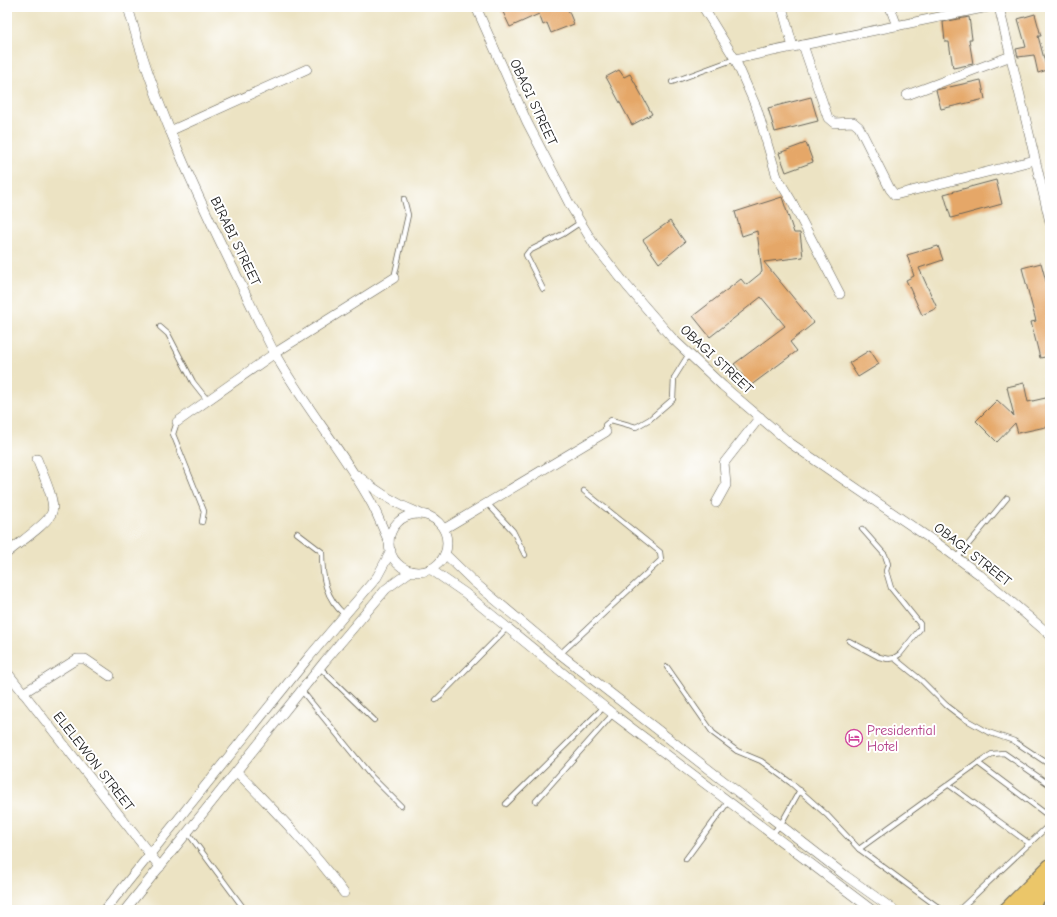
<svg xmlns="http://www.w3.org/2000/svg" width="1057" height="917" viewBox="0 0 1057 917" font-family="'Comic Neue',sans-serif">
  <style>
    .building { fill: #e5a767 }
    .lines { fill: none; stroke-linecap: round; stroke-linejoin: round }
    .lane-casing { stroke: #656256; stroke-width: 6 }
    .street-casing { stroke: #656256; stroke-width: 10 }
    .primary-casing { stroke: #656256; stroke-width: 16 }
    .highway-casing { stroke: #656256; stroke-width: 18 }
    .lane { stroke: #fff; stroke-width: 4.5 }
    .street { stroke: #fff; stroke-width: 9 }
    .primary { stroke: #ebc669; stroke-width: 14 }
    .highway { stroke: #ebc669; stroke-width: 16 }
    .labels { text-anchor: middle; stroke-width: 4; stroke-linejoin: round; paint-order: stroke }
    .street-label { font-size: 14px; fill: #1c1c1c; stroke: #fff }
    .hotel-label { font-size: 14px; fill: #b23c85; stroke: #fff; text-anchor: start }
  </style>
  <rect width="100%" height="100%" fill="#fff"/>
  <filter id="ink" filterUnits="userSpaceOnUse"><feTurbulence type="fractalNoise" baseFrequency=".025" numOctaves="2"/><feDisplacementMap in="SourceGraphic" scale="8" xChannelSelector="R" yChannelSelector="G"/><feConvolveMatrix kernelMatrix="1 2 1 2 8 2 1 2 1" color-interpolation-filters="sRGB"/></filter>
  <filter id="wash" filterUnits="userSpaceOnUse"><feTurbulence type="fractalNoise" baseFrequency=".012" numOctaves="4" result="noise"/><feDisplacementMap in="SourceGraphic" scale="16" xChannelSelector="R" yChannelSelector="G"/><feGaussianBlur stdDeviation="0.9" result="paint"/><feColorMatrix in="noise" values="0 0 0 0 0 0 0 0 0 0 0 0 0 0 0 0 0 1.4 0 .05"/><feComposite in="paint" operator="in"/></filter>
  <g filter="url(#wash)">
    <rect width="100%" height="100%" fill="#ece3c3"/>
    <g id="blocks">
      <!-- building -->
      <g class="building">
        <polygon points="508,7 567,7 574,24 551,33 547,23 543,25 539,14 510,27 502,10"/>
        <polygon points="1035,14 1041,36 1038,36 1047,70 1038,73 1034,55 1018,57 1016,49 1026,47 1018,19"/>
        <polygon points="969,17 972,39 969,39 973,64 953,68 949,42 945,42 943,22"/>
        <polygon points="619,70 624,77 630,74 652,114 632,125 606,77"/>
        <polygon points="981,80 985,99 941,109 936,90"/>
        <polygon points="811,97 818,121 775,132 768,108"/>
        <polygon points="806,143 813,162 786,172 779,153"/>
        <polygon points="996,180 1002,204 951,218 944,194"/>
        <polygon points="782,197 794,233 800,233 803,257 764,262 814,323 790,342 797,351 750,386 734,364 785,326 761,297 710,337 693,316 741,279 746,285 762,272 757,231 742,236 735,212"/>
        <polygon points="670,221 685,242 659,263 643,240"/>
        <polygon points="938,246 943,260 919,268 937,308 922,315 906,280 914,276 907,255"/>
        <polygon points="1041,263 1050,296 1050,356 1040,358 1031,322 1036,321 1022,268"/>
        <polygon points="870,350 879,364 858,377 849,363"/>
        <polygon points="1024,383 1028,402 1050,397 1050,426 1018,433 1015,423 997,442 976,421 997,400 1014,416 1007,387"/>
      </g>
    </g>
  </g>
  <g filter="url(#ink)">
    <use href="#blocks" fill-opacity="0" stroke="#656256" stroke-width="1"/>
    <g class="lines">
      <!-- lane casing -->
      <g class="lane-casing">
        <g id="lane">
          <polyline points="672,82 735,59"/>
          <polyline points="394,278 408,215 404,199"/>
          <polyline points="543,289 526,255 529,251 563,234 581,222"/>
          <polyline points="160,327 168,334 193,382 208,401"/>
          <polyline points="177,422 173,434 204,511 202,522"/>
          <polyline points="606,432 605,425 611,420 636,427 650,419 673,399 674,378 689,354"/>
          <polyline points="487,503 513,531 525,555"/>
          <path d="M 297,533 L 322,552 C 322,577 325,598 345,615"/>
          <polyline points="957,558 1007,498"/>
          <polyline points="849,641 879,657 888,659 894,658 900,654 920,629 920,624 891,588 886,571 888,564 885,555 862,529"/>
          <polyline points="560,654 661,560 660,552 584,491"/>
          <polyline points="894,658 921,680 946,705 963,718 988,732 1014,741 1050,765"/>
          <polyline points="667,667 713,733 737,751 761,761 791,783 827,815 859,849 942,910"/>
          <polyline points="320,668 374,720"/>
          <polyline points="302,691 371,776 401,806"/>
          <polyline points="436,700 508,627"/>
          <polyline points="978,763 1050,817"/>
          <polyline points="949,785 1030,844"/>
          <polyline points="536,801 613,714"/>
          <polyline points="506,804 604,707"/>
          <polyline points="188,833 245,910"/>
          <polyline points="772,834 781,824 800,790"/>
          <polyline points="859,849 978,763 992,754 1004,753 1050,785"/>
          <polyline points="686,859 728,802"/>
          <polyline points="959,910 1050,824"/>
        </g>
      </g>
      <!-- street casing -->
      <g class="street-casing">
        <g id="street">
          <path d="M 128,7 C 152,97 190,181 231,264 C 246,294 260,325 275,354 C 304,406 343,451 372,504 C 378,516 383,529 389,542"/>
          <polyline points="476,7 527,122 570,205 595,246 627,286 673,339 723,386 790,443 941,546 980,575 1050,635"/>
          <polyline points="703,7 735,59 757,109 777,177 791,200 840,294"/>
          <polyline points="782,7 793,47"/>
          <polyline points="890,7 897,26"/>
          <polyline points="999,7 1050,222"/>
          <polyline points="803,45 828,118 834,123 853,122 859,127 890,189 895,195 1035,160"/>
          <polyline points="735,59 988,7"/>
          <polyline points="907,95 1011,56"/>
          <polyline points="170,131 307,69"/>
          <polyline points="177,422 275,353 394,278"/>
          <path d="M 357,475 C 377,492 395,504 419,513"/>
          <polyline points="716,503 726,485 724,463 760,417"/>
          <circle cx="418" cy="543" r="29"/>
          <polyline points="444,529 606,432"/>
          <path d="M 7,553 C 17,544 49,523 52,512 C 56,500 41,471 37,459"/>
          <polyline points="445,554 474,582 560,654 846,876 894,910"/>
          <polyline points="430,569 465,593 613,714 872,910"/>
          <polyline points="7,672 160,867"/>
          <polyline points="23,693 77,659 85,659 110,676"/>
          <path d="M 237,772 C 275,811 312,849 344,893"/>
          <polyline points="105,910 309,657 377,577 391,551"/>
          <polyline points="125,910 325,661 386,589 411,571"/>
        </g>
      </g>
      <!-- primary casing -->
      <g class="primary-casing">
        <polyline id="primary" points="1006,910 1050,866"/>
      </g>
      <!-- highway casing -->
      <g class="highway-casing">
        <g id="highway">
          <polyline points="1024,910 1050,884"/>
          <polyline points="1049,910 1050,909"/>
        </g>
      </g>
      <!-- lane -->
      <use href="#lane" class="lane"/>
      <!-- street -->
      <use href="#street" class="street"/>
      <!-- primary -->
      <use href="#primary" class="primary"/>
      <!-- highway -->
      <use href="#highway" class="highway"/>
    </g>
  </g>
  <!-- icons -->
  <defs>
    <g id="hotel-ring" transform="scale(0.9)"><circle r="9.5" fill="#fff" stroke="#d1479c" stroke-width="1.5"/><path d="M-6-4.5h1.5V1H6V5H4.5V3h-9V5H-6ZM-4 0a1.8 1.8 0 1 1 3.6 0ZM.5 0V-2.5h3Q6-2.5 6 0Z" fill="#d1479c"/></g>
  </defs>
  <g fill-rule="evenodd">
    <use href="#hotel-ring" x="854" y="738"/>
  </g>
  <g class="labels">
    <!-- street labels -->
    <g class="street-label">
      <text transform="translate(534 102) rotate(65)" y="5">OBAGI STREET</text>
      <text transform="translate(236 241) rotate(64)" y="5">BIRABI STREET</text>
      <text transform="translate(717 359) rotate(43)" y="5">OBAGI STREET</text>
      <text transform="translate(973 554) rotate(38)" y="5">OBAGI STREET</text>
      <text transform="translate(94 761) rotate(52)" y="5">ELELEWON STREET</text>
    </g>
    <!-- hotel labels -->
    <g class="hotel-label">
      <text x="867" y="735">Presidential<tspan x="867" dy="16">Hotel</tspan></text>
    </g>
  </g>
  <!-- margin -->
  <rect width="1057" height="917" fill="none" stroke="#fff" stroke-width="24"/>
</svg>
